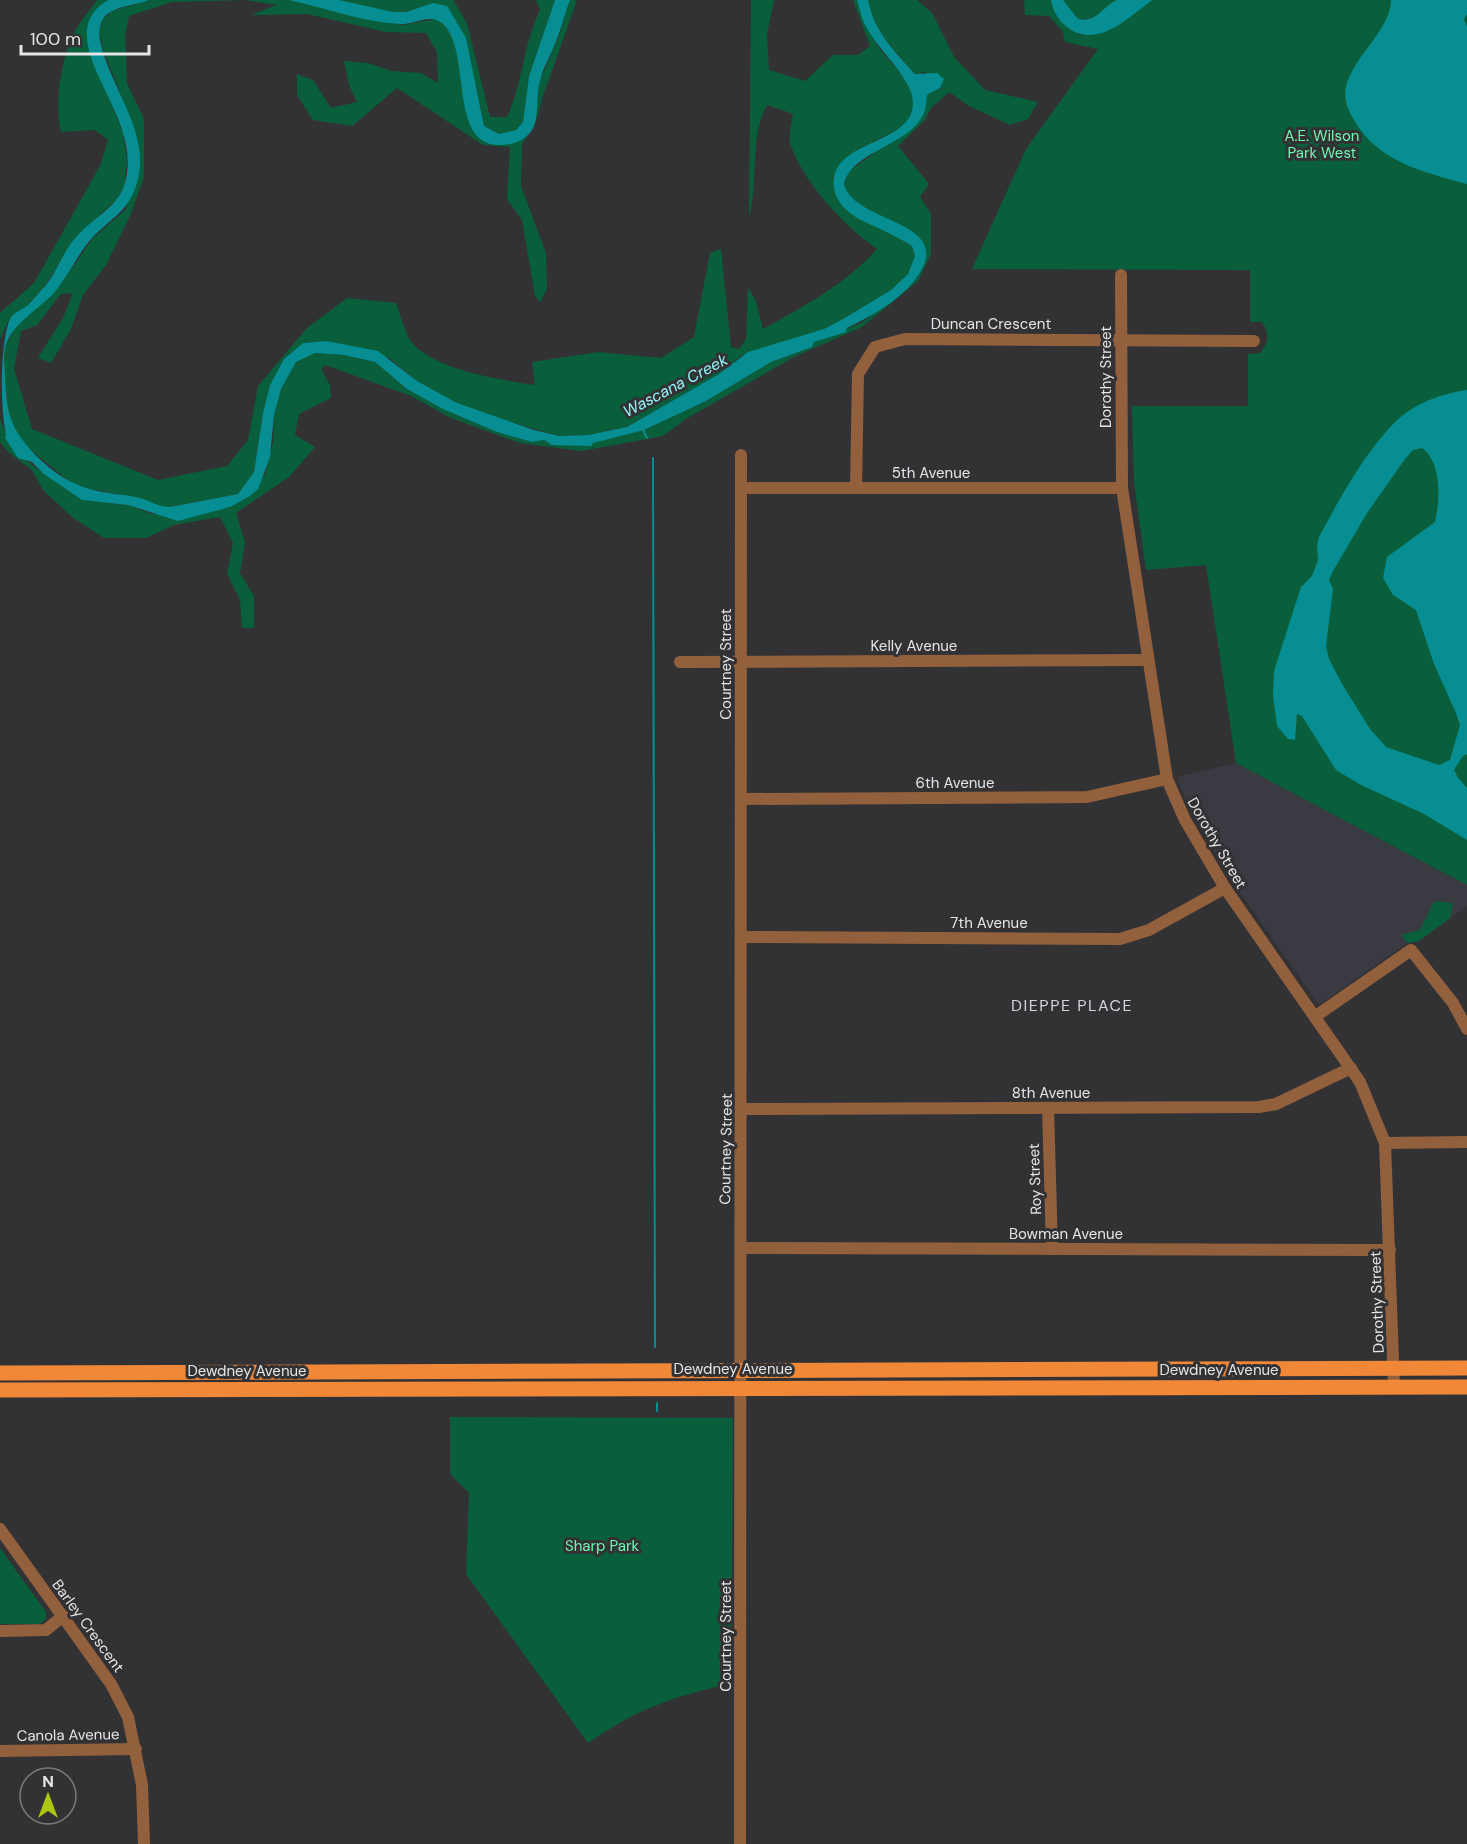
<svg xmlns="http://www.w3.org/2000/svg" width="1467" height="1844" viewBox="0 0 1467 1844" font-family="'DM Sans',sans-serif">
  <style>
    .built { fill: #3a3a43 }
    .green { fill: #095f3b }
    .water { fill: #078e92; fill-rule: evenodd }
    .lines { fill: none; stroke-linecap: round; stroke-linejoin: round }
    .stream { stroke: #078e92; stroke-width: 2 }
    .minor { stroke: #93603d; stroke-width: 12 }
    .major { stroke: #f18838; stroke-width: 15 }
    .labels { text-anchor: middle; stroke-width: 6; stroke-linejoin: round; paint-order: stroke }
    .park-label { font-size: 15px; fill: #72f8b3; stroke: #323235 }
    .street-label { font-size: 15px; fill: #e5e5e7; stroke: #323235 }
    .water-label { font-size: 16px; font-style: italic; fill: #95f6f9; stroke: #323235 }
    .neighbourhood-label { font-size: 16px; letter-spacing: 1.5px; fill: #d5d5d9; stroke: #323235 }
  </style>
  <rect width="100%" height="100%" fill="#323235"/>
  <!-- built -->
  <polygon class="built" points="1236,763 1467,885 1467,906 1419,941 1407,943 1319,1005 1238,890 1189,808 1177,777"/>
  <!-- green -->
  <g class="green">
    <path d="M 97,0 L 108,0 L 92,15 L 87,28 L 102,80 L 123,133 L 127,160 L 124,188 L 116,200 L 76,237 L 47,283 L 28,305 L 10,318 L 0,339 L 0,313 L 34,283 L 100,166 L 108,140 L 95,130 L 61,132 C 54,101 61,60 75,31 C 81,20 90,10 97,0 Z"/>
    <path d="M 149,0 L 289,0 L 402,25 L 436,19 C 475,42 448,114 486,143 L 523,139 L 534,126 L 540,80 L 559,36 L 570,0 L 577,0 L 542,99 L 535,125 L 522,144 L 521,186 L 546,253 L 547,289 L 540,302 L 535,296 L 522,220 L 507,199 L 510,147 L 483,145 L 397,88 L 352,126 L 313,120 L 297,95 L 297,74 L 313,80 L 331,108 L 357,102 L 349,85 L 344,61 L 368,63 L 391,71 L 421,73 L 438,83 L 437,52 L 426,33 L 386,32 L 307,14 L 251,15 L 277,5 L 245,0 L 172,2 L 129,16 L 125,36 L 127,83 L 144,119 L 144,177 L 130,216 L 106,265 L 83,295 L 71,329 L 51,363 L 38,358 L 63,318 L 73,293 L 61,294 L 37,325 L 21,331 L 14,369 L 32,429 L 158,480 L 227,466 L 248,440 L 258,386 L 307,328 L 347,298 L 396,303 C 401,315 405,336 414,345 C 438,370 501,380 535,385 L 532,362 L 598,352 L 661,358 L 694,337 L 710,253 L 721,249 L 731,347 L 739,349 L 746,339 L 748,287 L 756,301 L 763,329 C 803,307 846,284 877,249 C 844,226 805,184 791,146 C 787,138 792,123 793,114 L 767,105 C 749,138 759,181 749,218 L 751,0 L 774,0 L 767,35 L 769,70 L 805,81 L 833,55 L 858,55 L 870,46 L 853,0 L 857,0 C 862,18 869,34 880,49 C 892,64 909,79 913,99 C 918,129 875,138 856,151 C 845,158 839,167 833,178 L 859,218 L 883,228 L 912,246 L 915,256 L 908,274 L 891,290 L 843,319 L 824,329 L 741,356 L 719,374 L 627,427 L 588,435 L 559,436 L 487,415 L 457,403 L 417,381 L 389,358 L 326,341 L 303,343 L 284,359 L 270,385 L 263,413 L 254,472 L 238,494 L 170,507 L 160,507 L 140,498 L 89,489 L 70,482 L 26,446 L 15,432 L 6,404 L 4,355 L 4,349 L 17,324 L 60,285 L 93,238 L 125,210 L 139,175 L 138,148 L 131,120 L 103,50 L 99,30 L 103,19 L 112,11 Z"/>
    <path d="M 339,0 L 453,0 L 467,23 L 490,117 L 507,117 C 523,83 523,45 540,10 L 536,0 L 555,0 L 529,76 L 523,122 L 516,130 L 499,134 L 484,126 L 476,86 L 442,6 C 425,1 413,13 396,12 C 378,11 357,5 339,0 Z"/>
    <path d="M 868,0 L 917,0 L 932,13 L 954,57 L 985,90 L 1038,102 L 1028,119 L 1010,125 L 969,106 L 949,92 L 931,108 L 925,120 L 898,146 L 929,184 L 920,197 L 931,214 L 931,254 L 918,281 L 862,327 L 794,357 L 689,417 L 663,436 L 581,451 L 520,443 L 451,418 L 411,396 L 325,365 L 321,369 L 330,385 L 331,398 L 299,414 L 295,435 L 315,447 L 289,477 L 236,513 L 245,542 L 240,573 L 254,596 L 254,628 L 242,628 L 240,600 L 227,574 L 233,543 L 220,517 L 174,525 L 146,538 L 104,538 L 72,517 L 43,490 L 32,470 L 8,452 L 0,442 L 0,419 L 6,434 L 24,459 L 82,500 L 128,505 L 151,514 L 230,507 L 265,474 L 273,443 L 274,415 L 281,389 L 296,362 L 314,353 L 344,355 L 375,362 L 407,389 L 443,409 L 497,432 L 532,442 L 544,440 L 552,445 L 572,445 L 644,430 L 706,401 L 771,362 L 812,347 L 814,342 L 861,323 L 905,290 L 918,276 L 918,236 C 895,218 864,217 846,191 L 844,185 L 849,171 L 873,154 L 926,101 L 927,95 L 941,88 L 925,72 L 915,74 C 895,51 874,31 868,0 Z"/>
    <path d="M 1024,0 L 1051,0 L 1057,17 L 1080,35 L 1112,28 L 1146,4 L 1142,0 L 1467,0 L 1467,885 L 1236,763 L 1206,565 L 1146,570 L 1134,482 L 1132,406 L 1248,406 L 1248,354 L 1260,353 C 1269,342 1270,334 1262,322 L 1250,322 L 1250,270 L 972,269 L 1026,149 L 1098,49 L 1065,42 L 1063,32 L 1049,16 L 1025,15 Z"/>
    <path d="M 1063,0 L 1117,0 C 1105,10 1095,22 1078,19 Z"/>
    <polygon points="1437,901 1453,903 1450,918 1419,941 1407,943 1401,935 1420,930 1434,902"/>
    <path d="M 450,1417 L 733,1418 L 731,1683 C 671,1698 640,1707 588,1743 L 466,1574 L 469,1493 L 450,1474 Z"/>
    <polygon points="0,1548 46,1612 46,1619 40,1624 0,1624"/>
  </g>
  <!-- water -->
  <g class="water">
    <path d="M 108,0 L 149,0 C 136,5 117,6 106,15 C 100,21 98,32 100,40 C 108,84 150,131 138,179 C 130,211 113,216 92,238 C 77,255 68,277 53,294 C 36,312 6,326 4,355 C 7,407 3,425 43,462 C 57,475 72,484 90,489 C 106,494 124,494 140,498 C 151,501 158,507 170,507 L 238,494 L 254,472 L 263,413 L 270,385 L 284,359 L 303,343 L 326,341 L 378,351 L 417,381 L 457,403 L 534,430 L 559,436 L 588,435 L 627,427 L 719,374 L 748,352 L 824,329 L 843,319 L 891,290 L 908,274 L 915,256 L 912,246 C 895,235 877,228 859,219 C 847,212 836,202 834,188 C 828,139 912,146 913,104 C 914,80 879,51 868,30 C 862,21 860,10 857,0 L 868,0 C 874,31 894,51 915,74 L 937,73 L 944,79 L 940,88 L 927,95 C 926,101 926,108 924,113 C 910,146 850,151 844,185 C 856,223 947,220 922,269 C 908,296 874,315 847,328 L 846,332 L 814,342 L 812,347 L 771,362 L 706,401 L 644,430 L 593,443 L 591,446 L 552,445 L 544,440 L 532,442 L 497,432 L 443,409 L 407,389 L 375,362 L 344,355 L 315,353 L 296,362 L 281,389 L 274,415 L 270,457 L 258,489 L 250,496 L 230,507 L 178,521 L 128,505 L 82,500 L 44,474 L 32,462 L 18,458 L 5,438 L 6,434 C 0,409 0,342 10,319 C 14,312 22,310 28,305 C 34,299 40,291 46,285 C 58,270 64,249 78,235 C 92,219 117,207 124,186 C 143,127 83,76 87,29 C 89,15 97,7 108,0 Z"/>
    <path d="M 289,0 L 339,0 L 393,12 L 406,12 L 433,3 L 447,6 L 466,38 L 484,126 L 499,134 L 516,130 L 523,122 L 529,76 L 555,0 L 570,0 C 565,13 562,26 557,39 C 552,53 543,67 540,81 C 536,95 539,112 534,126 C 531,134 522,141 514,143 C 443,161 475,55 443,24 C 431,12 414,25 400,24 C 363,22 325,8 289,0 Z"/>
    <path d="M 1051,0 L 1063,0 L 1078,19 C 1098,23 1101,7 1117,0 C 1126,0 1142,0 1152,0 C 1128,18 1097,50 1067,27 C 1058,20 1053,11 1051,0 Z"/>
    <path d="M 1391,0 L 1467,0 L 1467,14 L 1464,19 L 1467,27 L 1467,184 C 1423,172 1378,162 1354,120 C 1343,101 1342,88 1354,68 C 1365,48 1391,24 1391,0 Z"/>
    <path d="M 1467,390 L 1467,754 L 1462,757 L 1454,770 L 1458,778 L 1467,788 L 1467,840 L 1424,814 L 1361,785 L 1336,770 L 1302,716 L 1297,714 L 1295,740 L 1288,739 L 1277,726 L 1273,695 L 1274,671 L 1301,587 L 1312,576 L 1318,560 L 1317,546 L 1319,537 C 1339,500 1372,438 1407,412 C 1424,400 1446,393 1467,390 ZM 1422,448 C 1442,462 1440,501 1435,522 L 1387,557 L 1383,578 L 1393,595 L 1416,610 L 1434,664 L 1456,713 L 1460,725 L 1450,760 L 1439,765 L 1386,747 L 1370,729 L 1342,684 L 1329,659 L 1326,646 L 1333,589 L 1329,580 L 1333,571 L 1367,513 L 1405,459 L 1413,450 Z"/>
  </g>
  <g class="lines">
    <!-- stream -->
    <g class="stream">
      <polyline points="643,430 647,438"/>
      <polyline points="653,458 655,1347"/>
      <polyline points="657,1403 657,1411"/>
    </g>
    <!-- minor -->
    <g class="minor">
      <polyline points="1121,275 1122,488 1167,779 1185,820 1225,888 1360,1082 1385,1143 1394,1387"/>
      <polyline points="741,488 1122,488"/>
      <polyline points="856,488 858,374 875,347 905,339 1254,341"/>
      <polyline points="680,662 1148,660"/>
      <polyline points="741,799 1087,797 1167,779"/>
      <polyline points="741,937 1120,939 1149,930 1225,888"/>
      <polyline points="1316,1016 1411,950 1453,1003 1467,1029"/>
      <polyline points="1048,1108 1052,1249"/>
      <polyline points="742,1109 1259,1107 1276,1104 1351,1068"/>
      <polyline points="1385,1143 1467,1142"/>
      <polyline points="741,1248 1390,1250"/>
      <polyline points="0,1529 111,1684 128,1717 142,1785 144,1844"/>
      <polyline points="0,1631 46,1630 63,1616"/>
      <polyline points="0,1751 136,1749"/>
      <polyline points="740,1844 741,455"/>
    </g>
    <!-- major -->
    <g class="major">
      <polyline points="0,1373 1467,1368"/>
      <polyline points="0,1390 1467,1387"/>
    </g>
  </g>
  <g class="labels">
    <!-- park labels -->
    <g class="park-label">
      <text x="1322" y="141">A.E. Wilson<tspan x="1322" dy="17">Park West</tspan></text>
      <text x="602" y="1551">Sharp Park</text>
    </g>
    <!-- street labels -->
    <g class="street-label">
      <text x="991" y="329">Duncan Crescent</text>
      <text transform="translate(1106 377) rotate(-90)" y="5">Dorothy Street</text>
      <text x="931" y="478">5th Avenue</text>
      <text x="914" y="651">Kelly Avenue</text>
      <text transform="translate(726 664) rotate(-90)" y="5">Courtney Street</text>
      <text x="955" y="788">6th Avenue</text>
      <text transform="translate(1217 843) rotate(60)" y="5">Dorothy Street</text>
      <text x="989" y="928">7th Avenue</text>
      <text x="1051" y="1098">8th Avenue</text>
      <text transform="translate(726 1149) rotate(-89)" y="5">Courtney Street</text>
      <text transform="translate(1035 1179) rotate(-92)" y="5">Roy Street</text>
      <text x="1066" y="1239">Bowman Avenue</text>
      <text transform="translate(1377 1302) rotate(-92)" y="5">Dorothy Street</text>
      <text x="733" y="1374">Dewdney Avenue</text>
      <text x="1219" y="1375">Dewdney Avenue</text>
      <text x="247" y="1376">Dewdney Avenue</text>
      <text transform="translate(88 1626) rotate(54)" y="5">Barley Crescent</text>
      <text transform="translate(726 1636) rotate(-90)" y="5">Courtney Street</text>
      <text transform="translate(68 1735) rotate(-1)" y="5">Canola Avenue</text>
    </g>
    <!-- water labels -->
    <g class="water-label">
      <text transform="translate(675 385) rotate(-28)" y="6">Wascana Creek</text>
    </g>
    <!-- neighbourhood labels -->
    <g class="neighbourhood-label">
      <text x="1072" y="1011">DIEPPE PLACE</text>
    </g>
  </g>
  <!-- north arrow -->
  <g transform="translate(48 1796)"><circle r="28" fill="#323235" stroke="#7a7a7c" stroke-width="1.5"/>
  <path d="M0-4.5L10 22L0 15L-10 22Z" fill="#acc611"/>
  <text y="-9" font-size="16" font-weight="bold" text-anchor="middle" fill="#e5e5e7">N</text>
  </g>
  <!-- scale -->
  <path d="M21 45v9h128v-9" fill="none" stroke="#e5e5e7" stroke-width="3"/>
  <text x="30" y="45" font-size="18" fill="#e5e5e7" stroke="#323235" stroke-width="4.5" paint-order="stroke">100 m</text>
</svg>
